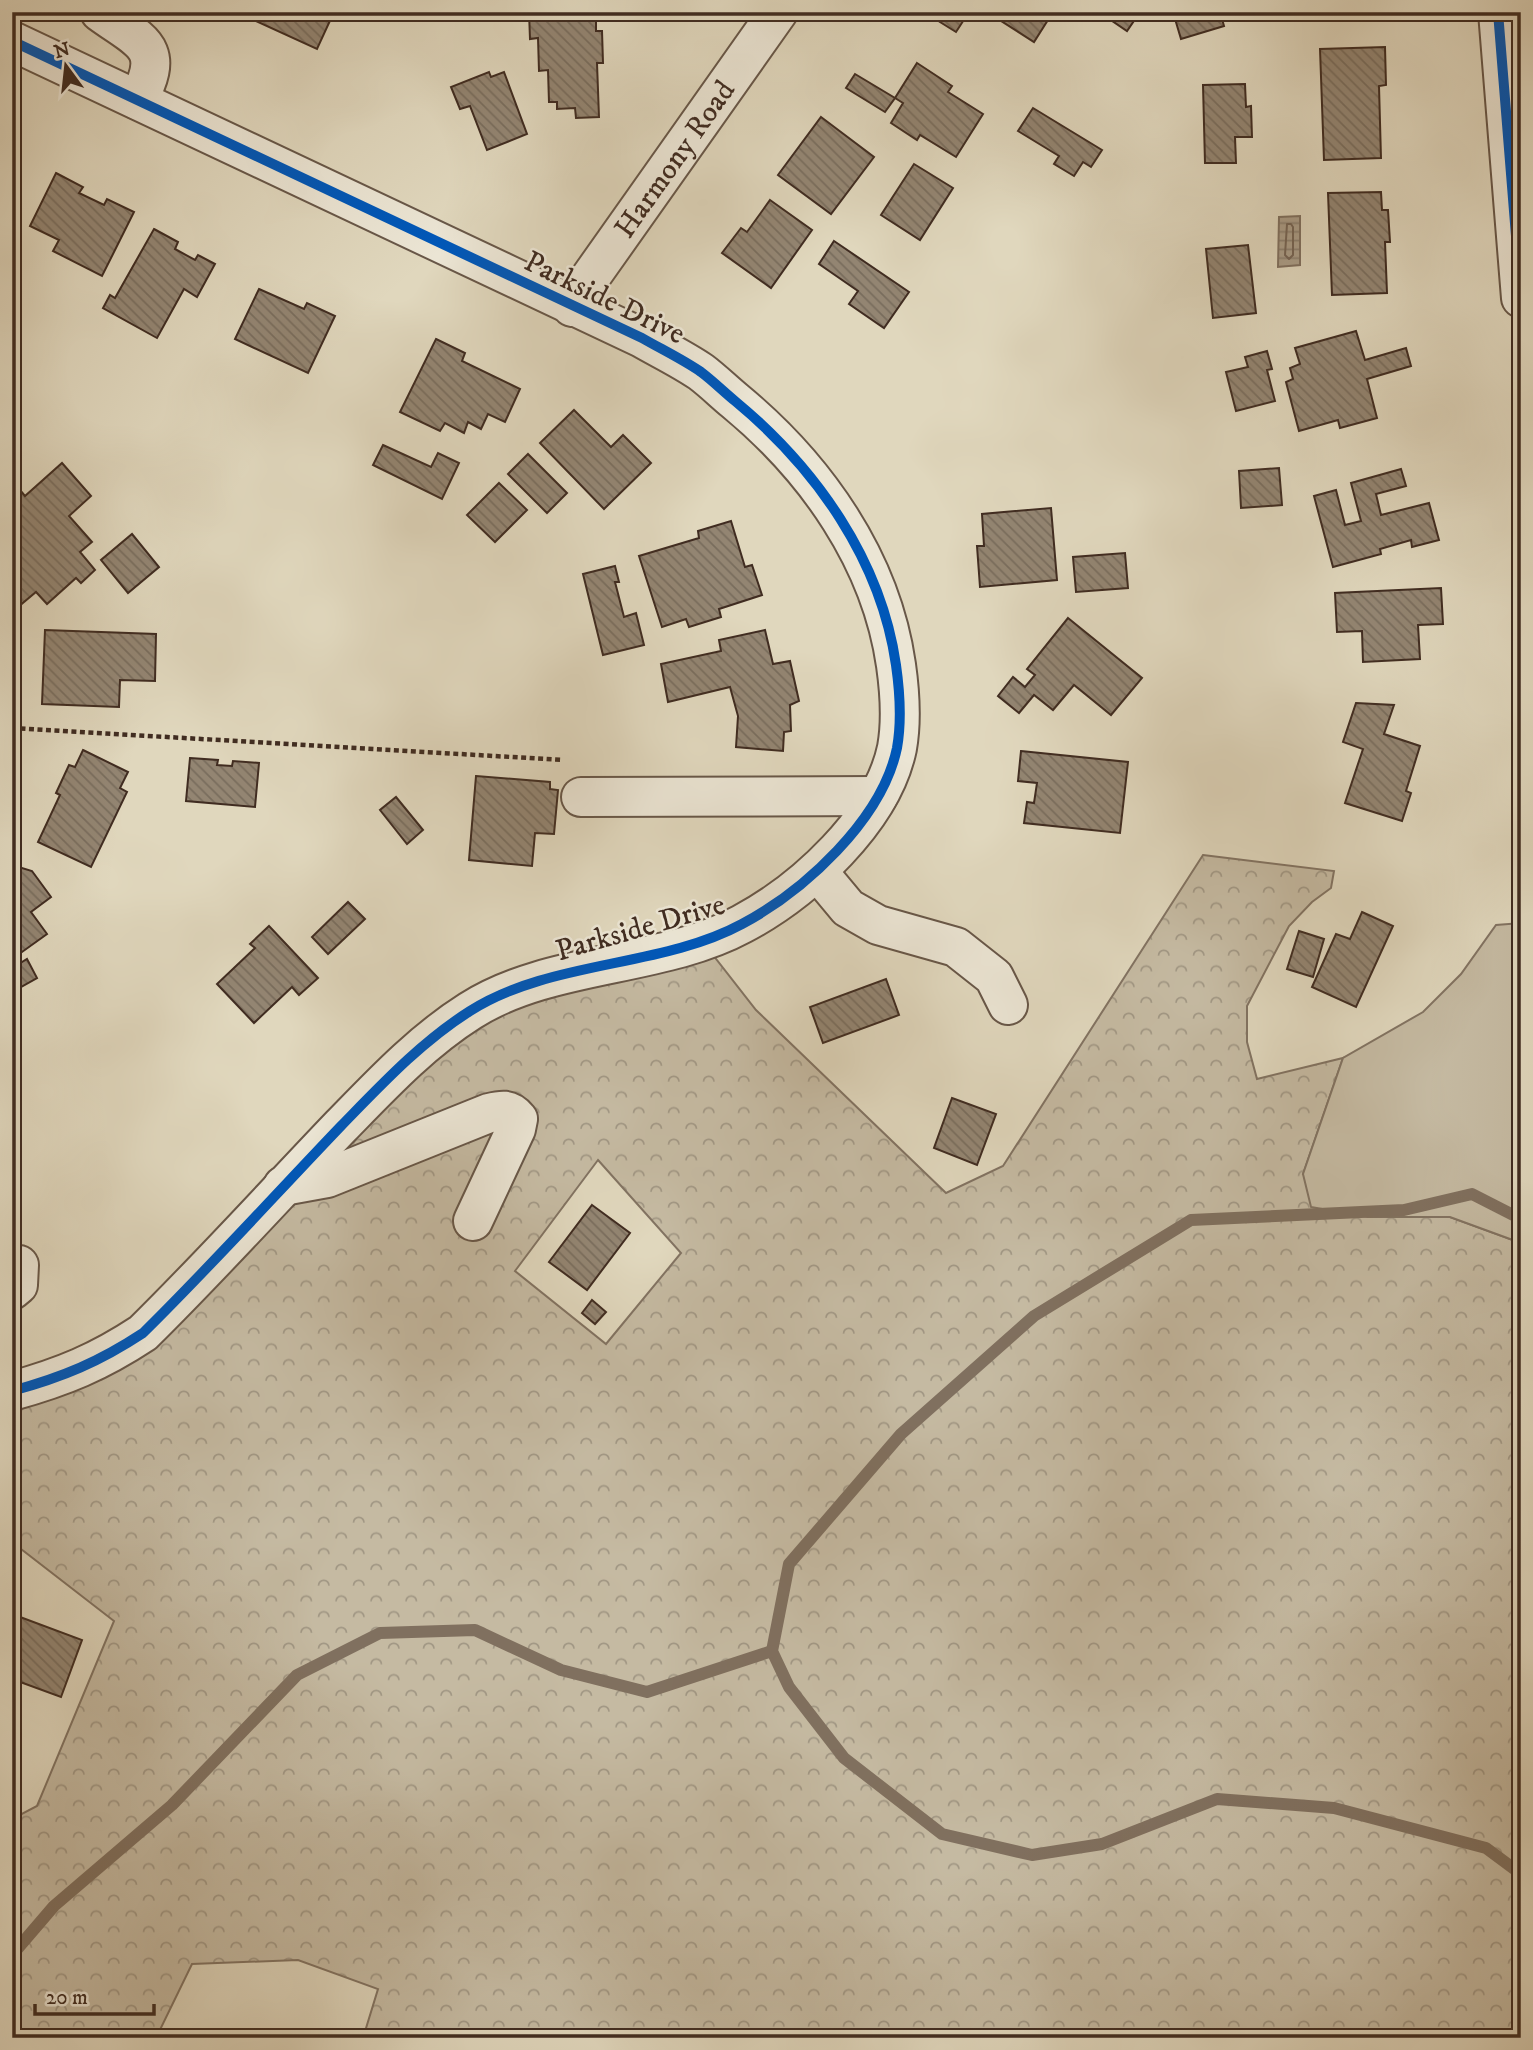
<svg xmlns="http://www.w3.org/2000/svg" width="1533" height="2050" viewBox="0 0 1533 2050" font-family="'IM FELL DW Pica',serif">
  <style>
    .forest { fill: url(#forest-crowns); stroke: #827362; stroke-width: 2; fill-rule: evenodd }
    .garden { fill: #c5baa2; stroke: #827362; stroke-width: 2 }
    .water { fill: url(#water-rules); stroke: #80705f; stroke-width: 2 }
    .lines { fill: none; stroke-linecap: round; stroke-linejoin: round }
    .shore { stroke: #756454; stroke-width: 2 }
    .stream { stroke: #80705f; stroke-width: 12 }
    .building { fill: url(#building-back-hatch); stroke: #402c21; stroke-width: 2 }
    .minor-casing { stroke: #685748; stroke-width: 42 }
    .path { stroke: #402c21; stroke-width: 4.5; stroke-dasharray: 5 3.5; stroke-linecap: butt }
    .minor { stroke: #ebe5d4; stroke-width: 38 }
    .cycleway-casing { stroke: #ebe5d4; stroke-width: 15 }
    .cycleway { stroke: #0057b8; stroke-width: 10 }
    .labels { text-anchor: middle; stroke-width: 5; stroke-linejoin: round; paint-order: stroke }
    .street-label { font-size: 30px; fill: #402c21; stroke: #ebe5d4 }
  </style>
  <defs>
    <pattern id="forest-crowns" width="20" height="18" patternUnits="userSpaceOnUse" patternTransform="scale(1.75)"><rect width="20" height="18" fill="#c5baa2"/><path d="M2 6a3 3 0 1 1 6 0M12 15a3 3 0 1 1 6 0" fill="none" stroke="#a19784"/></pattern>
    <pattern id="water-rules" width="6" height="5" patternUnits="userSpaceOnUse" patternTransform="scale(1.75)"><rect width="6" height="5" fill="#aa9d88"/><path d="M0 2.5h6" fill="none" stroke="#8c806f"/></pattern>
    <pattern id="building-back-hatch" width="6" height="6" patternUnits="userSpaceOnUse" patternTransform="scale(1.75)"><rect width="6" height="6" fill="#938572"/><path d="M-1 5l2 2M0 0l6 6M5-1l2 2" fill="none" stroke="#796d5d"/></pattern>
  </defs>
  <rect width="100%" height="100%" fill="#e0d7bd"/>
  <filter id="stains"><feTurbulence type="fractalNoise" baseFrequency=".00286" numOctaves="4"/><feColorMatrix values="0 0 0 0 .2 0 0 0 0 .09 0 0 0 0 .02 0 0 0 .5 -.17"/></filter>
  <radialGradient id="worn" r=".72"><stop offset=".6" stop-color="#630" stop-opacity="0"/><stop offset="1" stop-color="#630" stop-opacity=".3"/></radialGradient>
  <!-- forest -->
  <path class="forest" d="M 1203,855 L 1334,871 L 1331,888 L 1312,902 L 1289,926 L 1247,1006 L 1247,1042 L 1257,1079 L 1343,1058 L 1303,1174 L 1368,1217 L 1450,1217 L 1521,1243 L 1521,2038 L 363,2038 L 378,1989 L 298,1960 L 192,1964 L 156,2038 L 107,2030 L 99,2038 L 12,2038 L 12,1819 L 37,1806 L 114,1621 L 12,1542 L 12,1391 L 80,1371 L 450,1026 L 702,941 L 756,1010 L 946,1193 L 1003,1166 ZM 598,1160 L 681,1253 L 606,1344 L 515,1271 Z"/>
  <!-- garden -->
  <polygon class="garden" points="1521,923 1521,1243 1450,1217 1368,1217 1311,1207 1303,1174 1343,1058 1423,1012 1461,974 1496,925"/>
  <!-- water -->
  <polygon class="water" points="1300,216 1300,265 1278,267 1279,217"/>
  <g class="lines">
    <!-- shore -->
    <polygon class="shore" points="1287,224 1291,224 1293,227 1293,255 1289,259 1285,255"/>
    <!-- stream -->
    <g class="stream">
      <polyline points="1521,1219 1472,1194 1404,1210 1191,1220 1034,1316 901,1434 789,1564 772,1651 789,1687 844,1758 942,1834 1032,1855 1102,1844 1217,1799 1334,1808 1486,1848 1521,1874"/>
      <polyline points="12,1955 54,1906 172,1805 297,1675 380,1633 475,1630 561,1670 647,1692 772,1651"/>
    </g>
  </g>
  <!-- building -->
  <g class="building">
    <polygon points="236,12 334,12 317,49"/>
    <polygon points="529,12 596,12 596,31 602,31 603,63 597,63 599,117 576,118 575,108 557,109 557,102 549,102 548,70 539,71 538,38 530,39"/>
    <polygon points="924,12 969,12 956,32"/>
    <polygon points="987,12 1053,12 1034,42"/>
    <polygon points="1099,12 1140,12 1127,31"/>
    <polygon points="1173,12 1220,12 1224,26 1181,39"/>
    <polygon points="1385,47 1386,85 1379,86 1381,158 1324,160 1320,49"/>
    <polygon points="917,63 952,86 948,92 983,114 956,157 920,135 917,140 891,123 903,103 895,98"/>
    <polygon points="489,72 491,77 504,72 527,134 487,150 470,106 460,109 451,87"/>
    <polygon points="855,74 895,98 885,112 846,88"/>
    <polygon points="1245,84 1246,107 1251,106 1252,137 1235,137 1236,163 1205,163 1203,85"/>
    <polygon points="1033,108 1102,150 1091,167 1083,162 1074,176 1054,164 1059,156 1018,131"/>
    <polygon points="821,117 874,157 831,214 778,175"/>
    <polygon points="914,164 953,188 920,240 881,215"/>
    <polygon points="56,173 83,187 79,193 104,205 107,199 134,212 102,276 53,251 59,240 30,226"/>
    <polygon points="1381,192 1382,210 1388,210 1390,242 1385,242 1387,293 1332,295 1328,193"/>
    <polygon points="770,200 812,230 771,288 722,253 741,228 747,232"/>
    <polygon points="154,229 178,242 175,249 195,260 198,255 215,264 197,297 184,289 157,338 103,308 110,295 115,298"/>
    <polygon points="834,241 909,292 884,328 849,304 858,291 819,264"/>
    <polygon points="1248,245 1256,313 1213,318 1206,249"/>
    <polygon points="259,289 304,309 307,303 335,316 308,373 235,339"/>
    <polygon points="1356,331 1365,360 1406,348 1411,366 1367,379 1377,418 1340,428 1338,420 1299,431 1286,382 1293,379 1290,368 1300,364 1295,348"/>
    <polygon points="436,339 465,353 462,361 520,389 505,422 488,414 481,429 468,422 464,433 445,423 440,431 400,412"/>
    <polygon points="1267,351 1272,369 1267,370 1275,401 1236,411 1226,372 1248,367 1245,357"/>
    <polygon points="574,410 611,447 623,435 651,463 604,509 540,443"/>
    <polygon points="383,445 431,467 438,453 459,463 442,499 373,465"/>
    <polygon points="528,454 567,493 547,513 508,474"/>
    <polygon points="62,463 91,496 69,516 92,542 80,552 95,570 81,583 76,578 47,604 36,592 12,612 12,497 20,490 25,496"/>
    <polygon points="1279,468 1282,505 1241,508 1239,471"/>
    <polygon points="1401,469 1406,486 1376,494 1381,515 1429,503 1439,540 1412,547 1411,540 1380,549 1381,554 1333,567 1314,496 1336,490 1345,525 1361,521 1351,483"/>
    <polygon points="499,483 527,510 495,542 467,515"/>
    <polygon points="1051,508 1057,580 980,587 977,546 984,546 982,514"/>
    <polygon points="731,521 745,567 752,565 762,595 719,609 721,617 689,627 686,619 662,627 639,556 699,538 698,531"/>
    <polygon points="132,534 159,567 128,593 101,560"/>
    <polygon points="1125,553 1128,588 1076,592 1073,557"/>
    <polygon points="615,566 619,582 615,582 624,617 636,613 644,645 603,655 583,574"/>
    <polygon points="1441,588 1443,624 1418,625 1420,659 1363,662 1362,631 1337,632 1335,593"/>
    <polygon points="1068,618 1142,678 1111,715 1074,685 1053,710 1034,695 1019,713 998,696 1013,677 1025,687 1035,675 1027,669"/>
    <polygon points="45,630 156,634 155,681 120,680 119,707 42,704"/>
    <polygon points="765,630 773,664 790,661 799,701 790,705 791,731 784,732 783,751 736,747 738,716 730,687 668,702 661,664 721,651 719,640"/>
    <polygon points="1356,703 1394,705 1384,734 1420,746 1406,791 1411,793 1402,821 1345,803 1363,749 1343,742"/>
    <polygon points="83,750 128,772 120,788 127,792 91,867 38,842 60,795 56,793 69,765 75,767"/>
    <polygon points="1021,751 1128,762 1120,833 1024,823 1027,802 1034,803 1037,783 1018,781"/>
    <polygon points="190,758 218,760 217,765 232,766 233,761 259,763 255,807 186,801"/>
    <polygon points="476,776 550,782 550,789 558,790 554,834 535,833 532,866 469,860"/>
    <polygon points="396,797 423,830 407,844 380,810"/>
    <polygon points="12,865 32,871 51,897 31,912 47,934 22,952 12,940"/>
    <polygon points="348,902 365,919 328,954 312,937"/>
    <polygon points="1362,912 1393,926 1356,1007 1312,987 1336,934 1350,939"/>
    <polygon points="269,926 318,978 299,995 292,987 254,1023 217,984 255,948 250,944"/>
    <polygon points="1299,931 1324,939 1313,977 1287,969"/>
    <polygon points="27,959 37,978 12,992 12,964 14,967"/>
    <polygon points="886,979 899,1015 823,1043 810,1007"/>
    <polygon points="952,1098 996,1114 977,1165 934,1148"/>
    <polygon points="592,1205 630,1233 587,1290 549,1262"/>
    <polygon points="592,1300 606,1312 595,1324 582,1313"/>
    <polygon points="12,1614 82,1640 61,1697 12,1679"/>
    <polygon points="12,1730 19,1733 12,1748"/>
  </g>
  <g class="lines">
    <!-- minor casing -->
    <g class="minor-casing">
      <g id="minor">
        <path d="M 100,12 C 141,42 167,46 138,100"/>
        <polyline points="1498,12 1521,298"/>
        <path d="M 12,41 L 642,338 C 661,349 682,359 701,372 C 713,381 724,392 735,401 C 816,468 881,560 896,665 C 900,693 902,720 897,748 C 882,820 804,891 742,924 C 661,968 550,960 470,1011 C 421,1042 381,1085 341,1126 C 275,1195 211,1266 143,1333 C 99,1362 63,1377 12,1391"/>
        <path id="s1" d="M 572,307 L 585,285 L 778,12"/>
        <polyline points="581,797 878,796"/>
        <polyline points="818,872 848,908 878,925 956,947 994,977 1008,1005"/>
        <path d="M 283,1186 L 327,1178 L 489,1113 C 501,1110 509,1108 518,1119 L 516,1129 L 473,1221"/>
        <polyline points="12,1290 18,1285 19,1265"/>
      </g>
    </g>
    <!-- path -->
    <polyline class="path" points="12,728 563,760"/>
    <!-- minor -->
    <use href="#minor" class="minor"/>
    <!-- cycleway casing -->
    <g class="cycleway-casing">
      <g id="cycleway">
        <polyline points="1498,12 1521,298"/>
        <path d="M 12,41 L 642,338 C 661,349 682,359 701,372 C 713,381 724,392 735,401 C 816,468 881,560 896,665 C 900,693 902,720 897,748 C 882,820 804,891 742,924 C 661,968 550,960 470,1011 C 421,1042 381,1085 341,1126 C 275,1195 211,1266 143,1333 C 99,1362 63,1377 12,1391"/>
      </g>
    </g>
    <!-- cycleway -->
    <use href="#cycleway" class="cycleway"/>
  </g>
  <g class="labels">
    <!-- street labels -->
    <g class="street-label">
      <text dy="10" stroke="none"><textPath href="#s1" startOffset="180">Harmony Road</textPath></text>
      <text transform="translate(605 297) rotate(26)" y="10">Parkside Drive</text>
      <text transform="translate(640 927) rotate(-16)" y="10">Parkside Drive</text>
    </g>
  </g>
  <!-- margin -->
  <rect width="1533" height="2050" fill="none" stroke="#e0d7bd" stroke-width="42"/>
  <rect x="14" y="14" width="1505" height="2022" fill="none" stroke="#402c21" stroke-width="3.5"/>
  <rect x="21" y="21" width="1491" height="2008" fill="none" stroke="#402c21" stroke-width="2"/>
  <!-- north arrow -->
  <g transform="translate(66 66) rotate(345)" stroke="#ebe5d4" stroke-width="5" paint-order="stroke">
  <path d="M0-5L12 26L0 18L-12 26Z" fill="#402c21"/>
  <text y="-10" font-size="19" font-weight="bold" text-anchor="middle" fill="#402c21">N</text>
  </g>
  <!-- scale -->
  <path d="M35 2004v10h119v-10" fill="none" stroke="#402c21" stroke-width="3.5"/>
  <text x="46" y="2004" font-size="21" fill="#402c21" stroke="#ebe5d4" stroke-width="5" paint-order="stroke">20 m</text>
  <rect width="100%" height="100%" filter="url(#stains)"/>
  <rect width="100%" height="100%" fill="url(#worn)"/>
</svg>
